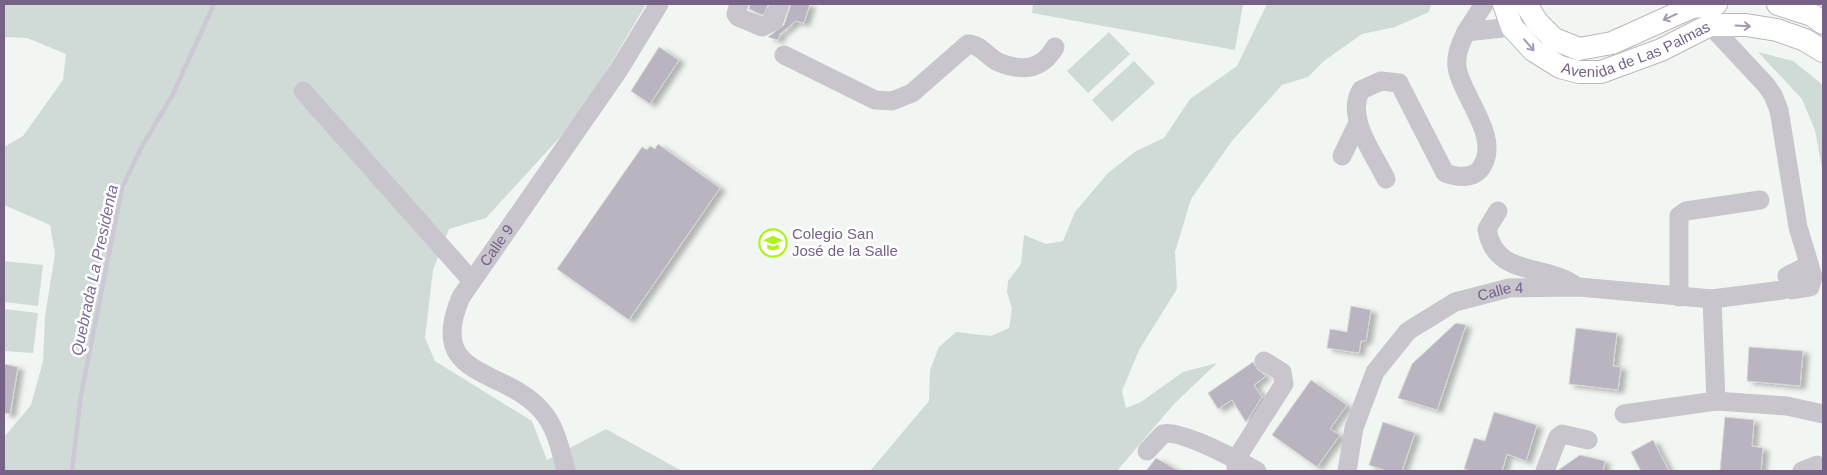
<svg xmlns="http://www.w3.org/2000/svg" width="1827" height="475" viewBox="0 0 1827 475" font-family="Helvetica,sans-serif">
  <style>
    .green { fill: #d0dbd8 }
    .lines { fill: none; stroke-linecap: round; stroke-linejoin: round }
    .stream { stroke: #ccc8d5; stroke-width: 4.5 }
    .building { fill: #bab4c0; stroke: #d5d7d5; filter: url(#shadow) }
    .major-casing { stroke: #bab6be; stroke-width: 24 }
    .minor { stroke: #c9c5cc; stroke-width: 19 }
    .major { stroke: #fff; stroke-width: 22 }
    .oneway { stroke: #a599b0 }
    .labels { text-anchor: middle; stroke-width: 5; stroke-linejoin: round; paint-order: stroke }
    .street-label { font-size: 15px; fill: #756286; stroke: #fff }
    .poi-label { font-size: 15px; fill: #756286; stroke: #fff; text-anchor: start }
    .water-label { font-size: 16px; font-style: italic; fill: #7b6c98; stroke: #fff }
  </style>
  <defs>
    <filter id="shadow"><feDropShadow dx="5.5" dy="3" stdDeviation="2.5" flood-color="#0004"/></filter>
  </defs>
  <rect width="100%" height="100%" fill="#f2f6f2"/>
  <!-- green -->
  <g class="green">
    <polygon points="4,4 646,4 600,82 562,135 486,218 449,229 433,270 425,338 435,361 532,421 547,460 606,429 682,471 4,471 4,437 31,405 43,361 45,316 55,254 50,225 4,205 4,147 23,136 63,80 66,54 27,38 4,37"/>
    <polygon points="1033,4 1243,4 1235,50 1032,13"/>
    <polygon points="1267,4 1431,4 1429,12 1395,27 1362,34 1324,61 1308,77 1282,85 1232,141 1191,199 1175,252 1177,289 1139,350 1122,391 1126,408 1141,402 1183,372 1217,363 1174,404 1117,471 870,471 929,401 930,370 939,347 956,332 991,336 1009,328 1012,309 1007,292 1008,281 1021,264 1024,235 1046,244 1063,241 1075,212 1108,173 1136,151 1164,138 1190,99 1237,66"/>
    <polygon points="1109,32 1130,54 1088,93 1067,71"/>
    <polygon points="1758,52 1793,61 1823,85 1823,174 1815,130 1802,99"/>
    <polygon points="1134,61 1155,83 1112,122 1092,100"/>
    <polygon points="4,261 43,265 38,306 4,302"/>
    <polygon points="4,309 38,313 33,353 4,351"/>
  </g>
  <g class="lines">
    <!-- stream -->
    <polyline class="stream" points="72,471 81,395 122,188 140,150 173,94 214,4"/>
  </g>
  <!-- building -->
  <g class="building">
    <polygon points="750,4 768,4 765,13 762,15 749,9"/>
    <polygon points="791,4 810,4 804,23 796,21 780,34 778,40 768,37 784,25"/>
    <polygon points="659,47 679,60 650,104 631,91"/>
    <polygon points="658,144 720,188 629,320 557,269 642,147 647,150 650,146 655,149"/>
    <polygon points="1351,306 1371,310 1366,341 1361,341 1359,353 1327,348 1330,329 1347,332"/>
    <polygon points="1456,323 1466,325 1437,410 1398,398 1412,364"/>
    <polygon points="1576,328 1617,333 1613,366 1621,367 1618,390 1569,384"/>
    <polygon points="1749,347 1803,351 1800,386 1747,381"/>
    <polygon points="1253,362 1258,370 1266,376 1254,385 1262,397 1246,422 1232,400 1218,409 1208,393"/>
    <polygon points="4,364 18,367 10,414 4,413"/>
    <polygon points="1311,380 1347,405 1330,429 1340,435 1317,467 1272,435"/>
    <polygon points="1494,412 1537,425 1526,461 1507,454 1502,471 1471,471 1464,469 1474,438 1485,441"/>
    <polygon points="1725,417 1754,420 1752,446 1763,448 1761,471 1720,471"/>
    <polygon points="1383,422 1415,433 1402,471 1387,471 1369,465"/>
    <polygon points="1653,440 1669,471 1641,471 1631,452"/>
    <polygon points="1580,455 1605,461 1603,471 1557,471"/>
    <polygon points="1156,458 1179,471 1146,471"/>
  </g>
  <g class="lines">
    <!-- major casing -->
    <g class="major-casing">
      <g id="major">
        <path id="s3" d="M 1504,4 L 1512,27 L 1533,50 L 1560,67 L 1579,72 L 1601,72 L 1661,50 L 1710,25 L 1746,25 L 1777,30 L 1805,40 L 1823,51"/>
        <polyline points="1526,4 1537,22 1554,39 1579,49 1612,43 1692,7 1716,4"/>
        <polyline points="1778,4 1812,15 1823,23"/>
      </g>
    </g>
    <!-- minor -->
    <g class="minor">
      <polyline points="739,4 736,14 738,17 762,27 774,21 780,4"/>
      <polyline points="1484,4 1466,32 1512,27"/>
      <polyline points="1710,25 1766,85 1773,95 1779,110 1798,227 1813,277 1810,287 1792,290"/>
      <path d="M 784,55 L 875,100 L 892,101 L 912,93 L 968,44 C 980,44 988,57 998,62 C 1022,72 1042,70 1055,47"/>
      <polyline points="303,91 472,281"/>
      <polyline points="1342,156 1358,123"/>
      <path d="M 1386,179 C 1374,154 1345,117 1361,90 L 1381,81 L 1399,83 L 1445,173 C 1457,177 1472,180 1481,168 C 1501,139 1466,102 1458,72 C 1454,57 1460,45 1466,32"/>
      <path d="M 1498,211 L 1487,229 C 1494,276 1542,264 1573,284"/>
      <polyline points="1787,276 1809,265"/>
      <polyline points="1679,297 1679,216 1686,211 1760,200"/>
      <polyline points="1712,299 1716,401"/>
      <polyline points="1624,414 1716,401 1787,406 1823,414"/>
      <path d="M 1147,451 L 1163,434 C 1181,429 1239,461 1257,471"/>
      <path id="s1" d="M 566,471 C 561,451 556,427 542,411 C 505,367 425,380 461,297 L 618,71 L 659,4"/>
      <polyline points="1236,471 1236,459 1284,384 1282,372 1264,361"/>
      <path id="s2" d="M 1347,471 L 1354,428 L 1375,372 L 1408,331 L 1455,302 L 1509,288 L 1579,287 L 1712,299 L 1783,290"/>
      <polyline points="1545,471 1558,437 1562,434 1588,440"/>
      <polyline points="1802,471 1817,465"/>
    </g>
    <!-- major -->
    <use href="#major" class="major"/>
  </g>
  <!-- one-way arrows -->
  <defs><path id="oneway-shaft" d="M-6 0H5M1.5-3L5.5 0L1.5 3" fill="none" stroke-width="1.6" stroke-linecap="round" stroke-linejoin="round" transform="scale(1.25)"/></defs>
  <g class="oneway">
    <use href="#oneway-shaft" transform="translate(1670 17) rotate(156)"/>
    <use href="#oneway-shaft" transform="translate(1743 26) rotate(3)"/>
    <use href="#oneway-shaft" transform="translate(1529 45) rotate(49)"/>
  </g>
  <!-- icons -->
  <defs>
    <g id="university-ring" transform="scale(1.4375)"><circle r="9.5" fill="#fff" stroke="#adf315" stroke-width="1.5"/><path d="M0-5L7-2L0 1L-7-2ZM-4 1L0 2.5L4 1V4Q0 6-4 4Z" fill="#adf315"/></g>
  </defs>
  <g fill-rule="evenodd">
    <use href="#university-ring" x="773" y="243"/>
  </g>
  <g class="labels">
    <!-- street labels -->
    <g class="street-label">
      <text dy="5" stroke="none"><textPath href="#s3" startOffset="168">Avenida de Las Palmas</textPath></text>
      <text dy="5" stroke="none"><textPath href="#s1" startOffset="290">Calle 9</textPath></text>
      <text dy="5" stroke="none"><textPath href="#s2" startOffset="258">Calle 4</textPath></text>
    </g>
    <!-- poi labels -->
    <g class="poi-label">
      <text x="792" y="239">Colegio San<tspan x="792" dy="17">José de la Salle</tspan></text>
    </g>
    <!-- water labels -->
    <g class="water-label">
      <text transform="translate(94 270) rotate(-78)" y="6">Quebrada La Presidenta</text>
    </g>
  </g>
  <!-- border -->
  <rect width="1827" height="475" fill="none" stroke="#756286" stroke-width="10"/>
</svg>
